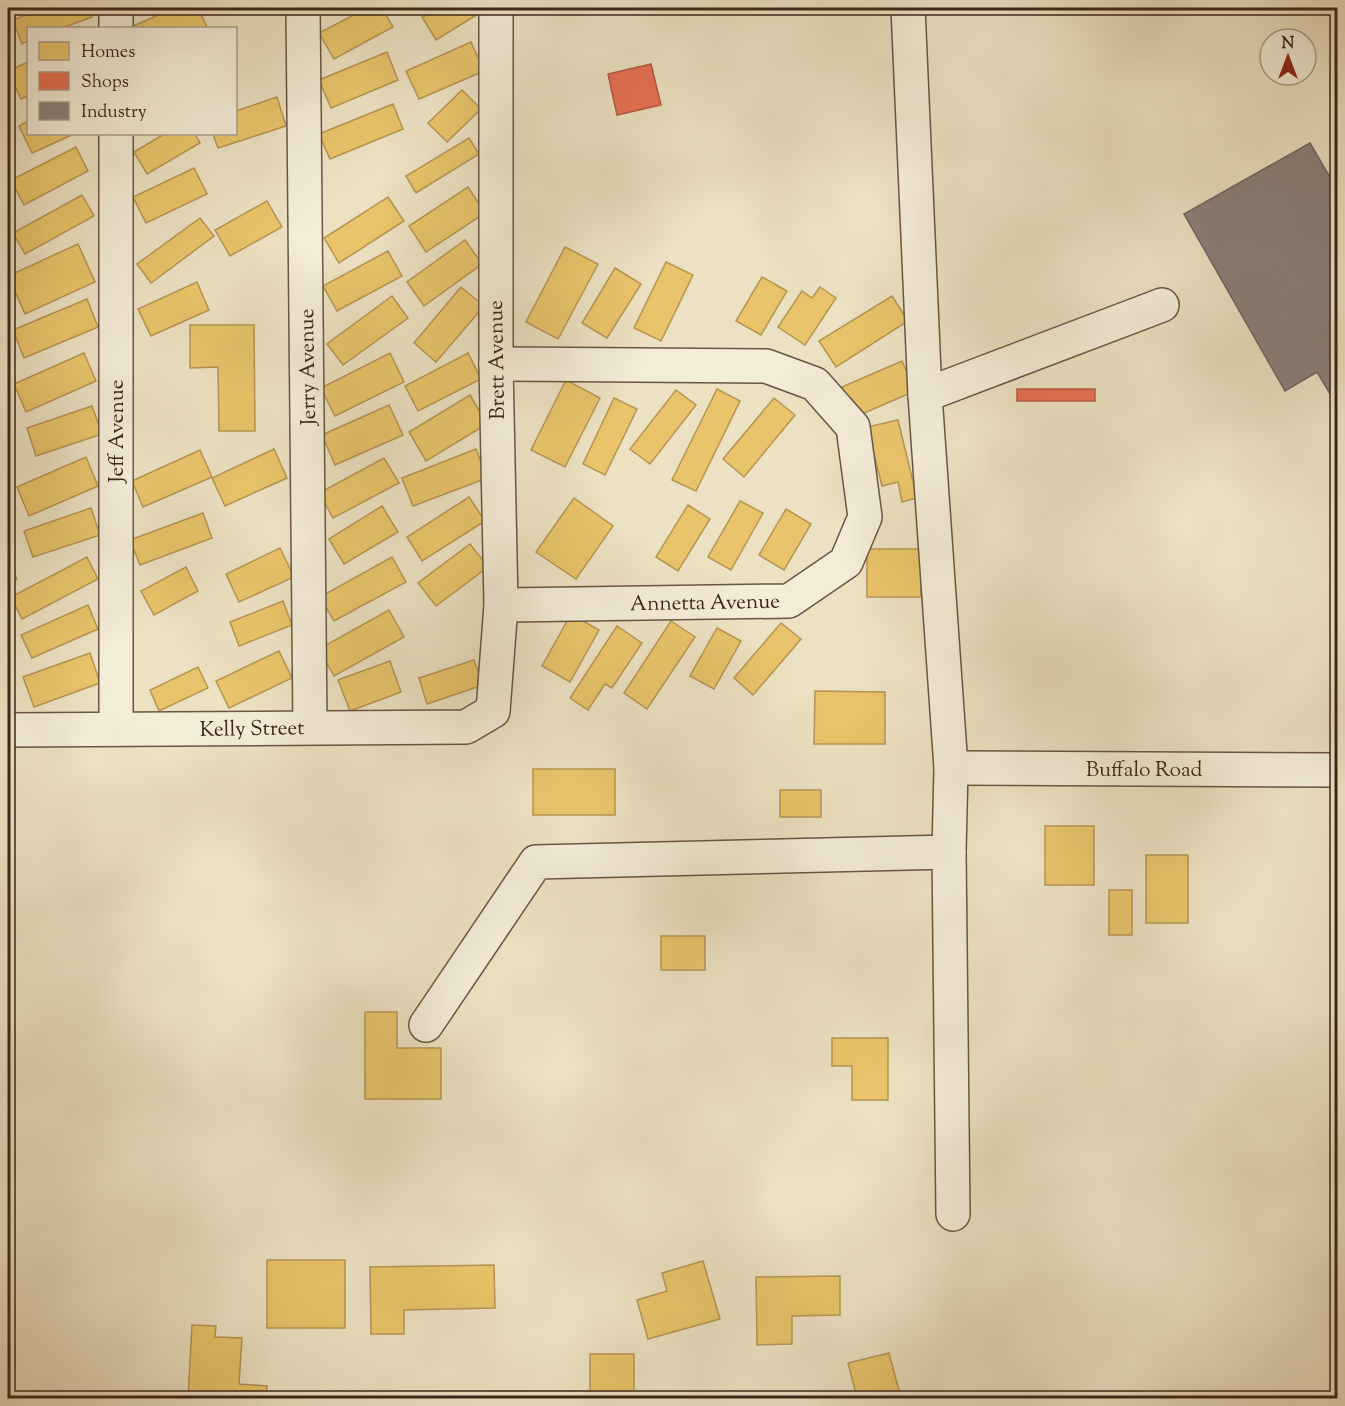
<svg xmlns="http://www.w3.org/2000/svg" width="1345" height="1406" viewBox="0 0 1345 1406" font-family="'Sorts Mill Goudy',serif">
  <style>
    .homes { fill: #e9c46a; stroke: #b59552; stroke-width: 1.5 }
    .shops { fill: #e76f51; stroke: #b45940; stroke-width: 1.5 }
    .industry { fill: #8a817c; stroke: #73665e; stroke-width: 1.5 }
    .lines { fill: none; stroke-linecap: round; stroke-linejoin: round }
    .minor-casing { stroke: #695543; stroke-width: 36 }
    .minor { stroke: #f3ecd7; stroke-width: 33 }
    .labels { text-anchor: middle; stroke-width: 6; stroke-linejoin: round; paint-order: stroke }
    .street-label { font-size: 21px; fill: #3d2619; stroke: #f3ecd7 }
  </style>
  <rect width="100%" height="100%" fill="#ece1c2"/>
  <filter id="stains"><feTurbulence type="fractalNoise" baseFrequency=".00333" numOctaves="4"/><feColorMatrix values="0 0 0 0 .2 0 0 0 0 .09 0 0 0 0 .02 0 0 0 .5 -.17"/></filter>
  <radialGradient id="worn" r=".72"><stop offset=".6" stop-color="#630" stop-opacity="0"/><stop offset="1" stop-color="#630" stop-opacity=".3"/></radialGradient>
  <!-- homes -->
  <g class="homes">
    <polygon points="45,8 88,8 92,17 62,28 28,28 28,41 22,44 13,20"/>
    <polygon points="174,8 198,8 207,27 203,28 131,28 131,27"/>
    <polygon points="367,8 382,8 393,27 334,59 319,33"/>
    <polygon points="438,8 480,8 483,11 436,40 422,17"/>
    <polygon points="471,42 484,71 419,99 406,71"/>
    <polygon points="387,52 398,80 331,108 319,80"/>
    <polygon points="28,62 28,96 21,99 8,71"/>
    <polygon points="462,90 481,109 447,142 428,123"/>
    <polygon points="277,97 286,126 218,148 213,134 236,134 236,111"/>
    <polygon points="393,104 403,129 330,159 319,134"/>
    <polygon points="28,121 28,134 74,134 32,153 19,126"/>
    <polygon points="164,134 195,134 200,143 147,174 134,152"/>
    <polygon points="469,138 479,154 416,193 406,176"/>
    <polygon points="76,147 88,171 24,205 11,180"/>
    <polygon points="194,168 207,194 146,223 133,197"/>
    <polygon points="468,187 485,213 426,252 409,226"/>
    <polygon points="82,195 94,216 25,254 13,233"/>
    <polygon points="388,197 404,221 339,263 324,238"/>
    <polygon points="267,201 282,227 230,256 215,230"/>
    <polygon points="200,218 214,236 151,283 137,264"/>
    <polygon points="465,240 482,264 424,306 407,282"/>
    <polygon points="78,244 95,282 25,314 8,276"/>
    <polygon points="565,247 598,264 558,339 526,322"/>
    <polygon points="388,251 402,276 337,311 323,286"/>
    <polygon points="666,262 693,275 661,341 634,328"/>
    <polygon points="615,268 641,284 607,338 582,323"/>
    <polygon points="762,277 787,291 761,335 736,321"/>
    <polygon points="197,282 209,310 151,336 138,309"/>
    <polygon points="461,287 484,306 436,362 414,343"/>
    <polygon points="820,287 836,298 805,345 778,327 802,291 812,298"/>
    <polygon points="392,296 408,318 343,365 327,344"/>
    <polygon points="892,296 908,321 836,367 819,341"/>
    <polygon points="87,299 98,327 24,358 13,330"/>
    <polygon points="190,325 254,325 255,431 219,431 218,367 190,368"/>
    <polygon points="84,353 96,381 26,412 14,384"/>
    <polygon points="390,353 404,382 335,416 321,388"/>
    <polygon points="468,353 481,379 418,411 405,386"/>
    <polygon points="902,361 915,391 855,417 842,387"/>
    <polygon points="566,380 600,398 565,467 531,450"/>
    <polygon points="717,389 740,401 696,491 672,480"/>
    <polygon points="676,390 696,405 650,464 630,449"/>
    <polygon points="470,395 487,424 426,461 409,432"/>
    <polygon points="614,398 637,409 605,475 583,464"/>
    <polygon points="774,398 795,415 744,477 723,459"/>
    <polygon points="389,405 403,435 335,465 322,435"/>
    <polygon points="92,406 102,434 36,456 27,428"/>
    <polygon points="898,420 917,498 902,502 898,482 882,486 867,427"/>
    <polygon points="274,449 287,478 225,506 212,478"/>
    <polygon points="476,449 487,478 413,506 402,478"/>
    <polygon points="200,450 212,477 143,507 132,481"/>
    <polygon points="86,457 98,486 29,516 17,487"/>
    <polygon points="384,458 399,483 333,518 319,493"/>
    <polygon points="469,497 485,521 422,561 407,537"/>
    <polygon points="574,498 613,526 576,579 536,552"/>
    <polygon points="740,501 763,513 731,570 708,557"/>
    <polygon points="688,505 710,519 678,571 656,557"/>
    <polygon points="382,506 398,532 344,564 329,539"/>
    <polygon points="91,508 100,535 33,557 24,531"/>
    <polygon points="786,509 811,524 784,570 759,555"/>
    <polygon points="203,513 212,538 140,565 130,540"/>
    <polygon points="470,544 488,567 436,606 418,583"/>
    <polygon points="280,548 294,577 239,602 226,574"/>
    <rect x="867" y="549" width="54" height="48"/>
    <polygon points="87,557 98,579 22,619 11,597"/>
    <polygon points="392,557 406,582 334,621 320,597"/>
    <polygon points="8,561 17,579 8,585"/>
    <polygon points="186,567 198,591 154,615 141,591"/>
    <polygon points="283,601 292,625 239,646 230,622"/>
    <polygon points="88,605 98,629 32,658 21,635"/>
    <polygon points="389,610 404,637 334,676 319,649"/>
    <polygon points="571,614 599,630 570,682 542,666"/>
    <polygon points="671,621 695,637 647,709 624,693"/>
    <polygon points="781,623 801,639 753,695 734,678"/>
    <polygon points="617,626 642,643 612,688 605,684 588,710 570,698"/>
    <polygon points="717,628 741,641 714,689 690,676"/>
    <polygon points="279,651 292,678 229,708 216,681"/>
    <polygon points="90,653 100,683 34,707 23,677"/>
    <polygon points="474,660 483,685 427,704 419,678"/>
    <polygon points="390,661 401,692 350,711 338,680"/>
    <polygon points="198,667 208,688 159,711 150,690"/>
    <polygon points="815,691 885,692 885,744 814,744"/>
    <rect x="533" y="769" width="82" height="46"/>
    <rect x="780" y="790" width="41" height="27"/>
    <rect x="1045" y="826" width="49" height="59"/>
    <rect x="1146" y="855" width="42" height="68"/>
    <rect x="1109" y="890" width="23" height="45"/>
    <rect x="661" y="936" width="44" height="34"/>
    <polygon points="365,1012 397,1012 397,1048 441,1048 441,1099 365,1099"/>
    <polygon points="832,1038 888,1038 888,1100 852,1100 852,1066 832,1066"/>
    <rect x="267" y="1260" width="78" height="68"/>
    <polygon points="703,1261 720,1319 648,1339 637,1300 667,1291 662,1273"/>
    <polygon points="494,1265 495,1308 404,1310 404,1334 371,1334 370,1267"/>
    <polygon points="840,1276 840,1315 792,1316 792,1344 757,1345 756,1277"/>
    <polygon points="192,1325 216,1326 215,1337 242,1338 239,1384 267,1386 266,1398 188,1398"/>
    <polygon points="889,1353 901,1398 857,1398 848,1363"/>
    <rect x="590" y="1354" width="44" height="44"/>
    <rect x="68" y="1392" width="69" height="6"/>
  </g>
  <!-- shops -->
  <g class="shops">
    <polygon points="651,64 661,105 617,115 608,74"/>
    <rect x="1017" y="389" width="78" height="12"/>
  </g>
  <!-- industry -->
  <polygon class="industry" points="1310,143 1338,191 1338,403 1336,404 1317,372 1285,391 1184,214"/>
  <g class="lines">
    <!-- minor casing -->
    <g class="minor-casing">
      <g id="minor">
        <polyline points="116,8 116,28"/>
        <polyline points="303,8 310,727"/>
        <polyline points="908,8 925,395 951,768 949,852 953,1214"/>
        <polyline points="116,134 116,729"/>
        <polyline points="496,364 766,366 815,384 853,427 865,517 846,562 789,601 501,605"/>
        <polyline points="925,395 1162,305"/>
        <polyline points="8,730 466,727 493,711 501,605 496,364 496,8"/>
        <polyline points="951,768 1338,770"/>
        <polyline points="426,1025 536,862 949,852"/>
      </g>
    </g>
    <!-- minor -->
    <use href="#minor" class="minor"/>
  </g>
  <g class="labels">
    <!-- street labels -->
    <g class="street-label">
      <text transform="translate(496 360) rotate(-91)" y="7">Brett Avenue</text>
      <text transform="translate(307 367) rotate(-91)" y="7">Jerry Avenue</text>
      <text transform="translate(116 431) rotate(-90)" y="7">Jeff Avenue</text>
      <text transform="translate(705 602) rotate(-1)" y="7">Annetta Avenue</text>
      <text transform="translate(252 728) rotate(-1)" y="7">Kelly Street</text>
      <text x="1144" y="776">Buffalo Road</text>
    </g>
  </g>
  <!-- margin -->
  <rect width="1345" height="1406" fill="none" stroke="#ece1c2" stroke-width="30"/>
  <rect x="9" y="9" width="1327" height="1388" fill="none" stroke="#3d2619" stroke-width="3"/>
  <rect x="15" y="15" width="1315" height="1376" fill="none" stroke="#3d2619" stroke-width="1.5"/>
  <!-- legend -->
  <rect x="27" y="27" width="210" height="108" fill="#f3ecd7" stroke="#aa9d8b" stroke-width="1.5"/>
  <rect x="39" y="42" width="30" height="18" fill="#e9c46a" stroke="#aa9d8b" stroke-width="1.5"/>
  <text x="81" y="57" font-size="18" fill="#3d2619">Homes</text>
  <rect x="39" y="72" width="30" height="18" fill="#e76f51" stroke="#aa9d8b" stroke-width="1.5"/>
  <text x="81" y="87" font-size="18" fill="#3d2619">Shops</text>
  <rect x="39" y="102" width="30" height="18" fill="#8a817c" stroke="#aa9d8b" stroke-width="1.5"/>
  <text x="81" y="117" font-size="18" fill="#3d2619">Industry</text>
  <!-- north arrow -->
  <g transform="translate(1288 57)"><circle r="28" fill="#f3ecd7" stroke="#aa9d8b" stroke-width="1.5"/>
  <path d="M0-4.5L10 22L0 15L-10 22Z" fill="#8f2418"/>
  <text y="-9" font-size="16" font-weight="bold" text-anchor="middle" fill="#3d2619">N</text>
  </g>
  <rect width="100%" height="100%" filter="url(#stains)"/>
  <rect width="100%" height="100%" fill="url(#worn)"/>
</svg>
